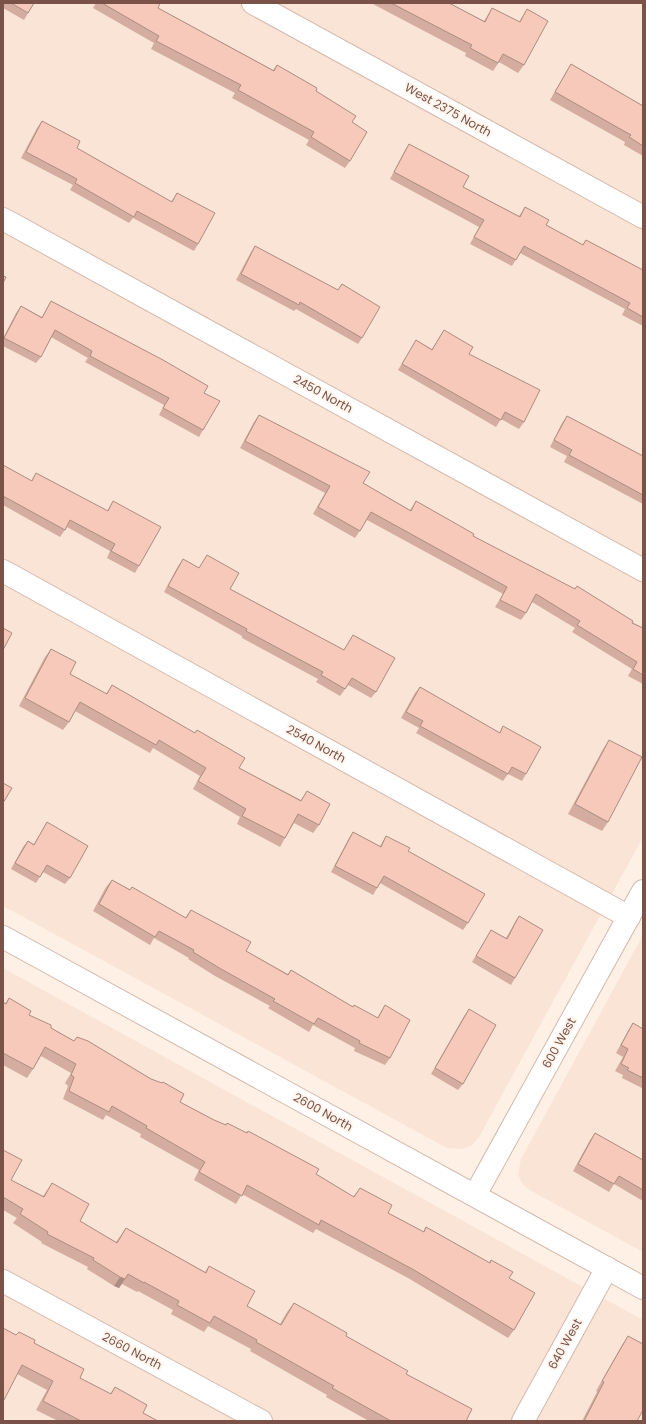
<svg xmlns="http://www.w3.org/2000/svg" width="646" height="1424" viewBox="0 0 646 1424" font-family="Poppins,sans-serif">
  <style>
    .residential { fill: #f9e4d5 }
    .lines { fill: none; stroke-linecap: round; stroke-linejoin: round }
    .minor-casing { stroke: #d4b8ac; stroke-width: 24 }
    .minor { stroke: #fff; stroke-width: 22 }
    .wall { fill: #d4ada0 }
    .shaded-wall { fill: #ac8d82 }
    .building { fill: #f6c9ba; stroke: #ac8d82 }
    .labels { text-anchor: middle; stroke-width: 4; stroke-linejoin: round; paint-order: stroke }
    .street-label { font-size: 12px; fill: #7a5247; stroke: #fff5ed }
  </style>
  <rect width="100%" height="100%" fill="#fef0e5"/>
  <!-- residential -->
  <g class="residential">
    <polygon points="3,3 643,3 643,837 479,1137 472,1145 463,1149 447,1148 3,906"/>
    <polygon points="643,935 643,1252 528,1189 521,1182 518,1174 521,1159"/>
    <polygon points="3,968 643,1320 643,1421 3,1421"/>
  </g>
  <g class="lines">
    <!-- minor casing -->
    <g class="minor-casing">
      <g id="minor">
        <polyline points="253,3 643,217"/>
        <polyline points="3,219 643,570"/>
        <polyline points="3,571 629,917"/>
        <polyline points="3,937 643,1288"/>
        <polyline points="475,1195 643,891"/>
        <polyline points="3,1281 261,1421"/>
        <polyline points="523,1421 607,1268"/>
      </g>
    </g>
    <!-- minor -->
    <use href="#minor" class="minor"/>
  </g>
  <!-- wall -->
  <g class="wall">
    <polygon points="3,3 34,3 24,20 3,8"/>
    <polygon points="96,3 160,3 158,8 273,70 277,65 316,91 352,122 350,161 345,168 306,145 309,140 232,98 235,93 151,49 154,43 93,8"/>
    <polygon points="371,3 449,3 484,21 492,8 519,22 527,9 524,65 518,73 499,62 493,71 465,56 466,53"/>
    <polygon points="571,64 643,106 643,156 624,145 625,142 550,100 566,72"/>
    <polygon points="42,121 77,148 171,202 177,193 198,244 194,251 133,218 129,223 70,190 73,185 21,158 37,128"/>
    <polygon points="409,144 463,187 519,216 525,207 546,225 582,245 586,240 643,270 643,326 622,315 625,309 520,253 512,266 470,244 479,227 390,179 405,150"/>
    <polygon points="255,246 338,290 342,284 362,338 358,344 296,309 294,311 236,280 251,252"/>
    <polygon points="51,301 204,393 203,430 199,437 159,415 164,405 85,362 88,358 51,337 41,357 36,363 3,346 3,338 16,313 21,306 42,317 47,308"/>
    <polygon points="444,330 469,354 524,422 519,429 501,419 496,427 398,370 412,347 416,340 432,349"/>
    <polygon points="259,415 363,483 410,510 416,501 473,536 643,628 643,684 628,676 632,669 572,632 575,628 532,602 526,613 521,620 495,607 503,594 367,520 355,538 313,514 325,493 240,448 254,422"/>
    <polygon points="567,416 643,456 643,504 564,462 567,456 550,447 562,423"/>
    <polygon points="3,465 31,481 36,473 107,511 113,501 139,566 135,573 107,558 110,551 67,527 60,537 3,505"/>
    <polygon points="207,555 230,589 344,650 353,635 376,692 371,698 348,685 340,696 316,682 318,679 242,638 242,636 164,592 178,566 183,559 199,568"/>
    <polygon points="51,649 70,674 106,694 112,685 239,768 301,800 307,791 319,825 313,833 294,823 285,838 280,847 237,824 240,817 193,789 200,776 153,748 150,753 75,711 69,722 63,730 19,706 45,657"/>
    <polygon points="420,687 499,733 503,726 526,774 522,781 508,774 503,781 416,733 419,728 401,718 415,693"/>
    <polygon points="609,740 608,822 602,831 568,814 603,749"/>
    <polygon points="47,822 70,878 65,884 43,872 36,883 11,869 23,847 28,841 34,844"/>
    <polygon points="353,832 380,846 386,836 408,851 468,923 463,930 380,883 373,895 331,872 349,838"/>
    <polygon points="112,880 185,918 191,910 246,951 288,974 291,970 353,1007 377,1018 385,1005 390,1058 385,1065 354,1051 355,1048 313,1025 309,1032 268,1008 270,1006 215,976 188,959 189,958 154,938 150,945 93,911 106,887"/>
    <polygon points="519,916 515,978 511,985 472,962 487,937 491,930 506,938 515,922"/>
    <polygon points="9,998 29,1015 74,1041 77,1037 180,1102 316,1174 353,1197 360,1188 388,1213 423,1232 426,1227 489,1263 491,1260 509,1278 514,1330 508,1338 408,1278 316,1229 313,1233 242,1194 236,1204 194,1180 199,1170 140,1137 141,1134 106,1115 103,1120 63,1099 68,1086 65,1083 71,1073 41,1056 33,1069 27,1078 3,1065 3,1002 6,1003"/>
    <polygon points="469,1009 463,1084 458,1090 431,1074 464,1016"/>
    <polygon points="633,1023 643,1029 643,1087 642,1088 622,1078 623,1075 615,1071 623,1057 616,1053 628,1031"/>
    <polygon points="595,1133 643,1160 643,1201 614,1184 609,1192 573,1171 590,1140"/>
    <polygon points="3,1150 11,1180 43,1196 52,1183 80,1221 116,1242 126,1228 205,1272 209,1266 247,1306 280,1324 287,1312 294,1303 406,1374 466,1421 369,1421 326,1397 327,1395 250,1351 251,1349 208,1326 204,1332 171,1314 173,1310 138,1291 137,1292 122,1284 119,1288 114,1286 87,1269 88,1267 41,1243 42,1242 13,1223 17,1218 3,1210"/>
    <polygon points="3,1328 16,1335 19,1332 80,1378 110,1394 115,1387 143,1413 158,1421 58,1421 36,1410 47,1390 17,1374 3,1401"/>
    <polygon points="628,1336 637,1421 582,1421 597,1392 596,1391 622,1345"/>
  </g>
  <!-- shaded-wall -->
  <polygon class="shaded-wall" points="120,1277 125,1279 119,1288 114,1286"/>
  <!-- building -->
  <g class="building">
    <polygon points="11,3 34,3 28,13"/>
    <polygon points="102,3 160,3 158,8 274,71 277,65 317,88 316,91 356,116 352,122 367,132 350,161 311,137 314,132 238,90 241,85 156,41 159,36"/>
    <polygon points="391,3 449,3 485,22 492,8 520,22 527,9 548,21 524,65 503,54 498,63 470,48 472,45"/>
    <polygon points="571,64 643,106 643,146 629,137 631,135 555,92"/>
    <polygon points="42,121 80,141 77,148 172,202 177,193 215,213 198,244 137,211 134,217 75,183 77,179 26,152"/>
    <polygon points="409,144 469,176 463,187 520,217 525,207 549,220 546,225 583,245 586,240 643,270 643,317 627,308 630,303 524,246 516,260 474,237 484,220 394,172"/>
    <polygon points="255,246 338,290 342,284 380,307 362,338 300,302 299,305 241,274"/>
    <polygon points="3,276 6,277 3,283"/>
    <polygon points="51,301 163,360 208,386 204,393 220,401 203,430 163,408 169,398 90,356 92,351 55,330 41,357 4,338 21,306 42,318"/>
    <polygon points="444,330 473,347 469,354 540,390 524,422 505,412 501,420 402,364 416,340 432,350"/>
    <polygon points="259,415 370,472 363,483 411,511 416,501 474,534 473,536 575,589 577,586 633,621 632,623 643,628 643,675 633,669 637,662 577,625 580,621 536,594 526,613 500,600 507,587 371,512 360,531 318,507 330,486 245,441"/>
    <polygon points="567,416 643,456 643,495 569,455 572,450 554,440"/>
    <polygon points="3,465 32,481 36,473 108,511 113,501 161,527 139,566 111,551 115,544 70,520 65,530 3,496"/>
    <polygon points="207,555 239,573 230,589 344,650 353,635 395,658 376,692 352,678 345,689 321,675 323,672 246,631 247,629 168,586 183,559 199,568"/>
    <polygon points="3,628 12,633 3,650"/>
    <polygon points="51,649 76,662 70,674 107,694 112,685 195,733 197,730 245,758 239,768 301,801 307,791 330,804 319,825 298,814 285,838 242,816 246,809 198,781 206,768 159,740 156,745 80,702 69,722 25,698"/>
    <polygon points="420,687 500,733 503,726 541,747 526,774 512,767 508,774 420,726 423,721 406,712"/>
    <polygon points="609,740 642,757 608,822 575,804"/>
    <polygon points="3,783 12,788 3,803"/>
    <polygon points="47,822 88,846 70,878 47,865 40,877 15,863 28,841 34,845"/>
    <polygon points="353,832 381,847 386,836 410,848 408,851 485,894 468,923 384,876 377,888 335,866"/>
    <polygon points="112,880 130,890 132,887 186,918 191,910 251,942 246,951 288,975 291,970 353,1007 354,1005 378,1018 385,1005 410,1020 390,1058 359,1043 360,1041 318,1018 314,1024 273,1001 275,999 221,969 193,952 194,950 159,931 155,937 99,904"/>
    <polygon points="519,916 543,930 515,978 476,956 491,930 507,939"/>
    <polygon points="9,998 31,1011 29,1015 51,1025 51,1028 74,1041 77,1037 88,1041 151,1079 162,1083 163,1082 184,1094 180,1102 214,1120 226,1125 227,1123 247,1133 248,1131 319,1169 316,1174 354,1197 360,1188 392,1205 388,1213 424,1232 426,1227 490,1263 491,1260 513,1272 509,1278 535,1293 514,1330 414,1270 321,1220 319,1225 247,1185 242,1196 199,1172 205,1162 146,1128 147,1126 112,1106 109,1112 69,1091 74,1077 71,1075 76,1064 45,1047 33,1069 3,1053 3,1002 6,1004"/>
    <polygon points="469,1009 496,1025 463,1084 435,1068"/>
    <polygon points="633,1023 643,1029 643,1078 627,1070 629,1068 621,1064 628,1049 621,1045"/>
    <polygon points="595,1133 643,1160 643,1190 619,1176 614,1184 578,1164"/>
    <polygon points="3,1150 22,1160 11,1180 44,1197 52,1183 89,1204 80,1221 117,1243 126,1228 206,1273 209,1266 255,1291 247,1306 281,1325 294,1303 347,1333 346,1336 408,1371 406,1374 472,1409 466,1421 391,1421 332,1388 334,1386 256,1342 257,1340 214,1316 210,1323 177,1305 179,1301 144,1282 144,1283 128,1274 125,1279 120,1277 93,1260 94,1258 47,1234 48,1232 20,1214 23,1209 3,1197"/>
    <polygon points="3,1328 16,1335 19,1332 35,1340 34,1343 84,1369 80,1378 111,1394 115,1387 147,1405 143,1413 158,1421 81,1421 43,1401 53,1381 22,1365 4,1400 3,1400"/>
    <polygon points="628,1336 643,1344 643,1410 637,1421 584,1421 604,1382 602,1381"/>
  </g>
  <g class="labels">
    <!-- street labels -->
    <g class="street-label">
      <text transform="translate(448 110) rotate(29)" y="4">West 2375 North</text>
      <text transform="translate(323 394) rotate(29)" y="4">2450 North</text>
      <text transform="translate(316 744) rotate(29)" y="4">2540 North</text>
      <text transform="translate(559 1043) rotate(-61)" y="4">600 West</text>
      <text transform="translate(323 1112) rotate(29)" y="4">2600 North</text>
      <text transform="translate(565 1344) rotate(-61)" y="4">640 West</text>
      <text transform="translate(132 1351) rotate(28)" y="4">2660 North</text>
    </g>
  </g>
  <!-- border -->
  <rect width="646" height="1424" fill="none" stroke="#7a5247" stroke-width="8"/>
</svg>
